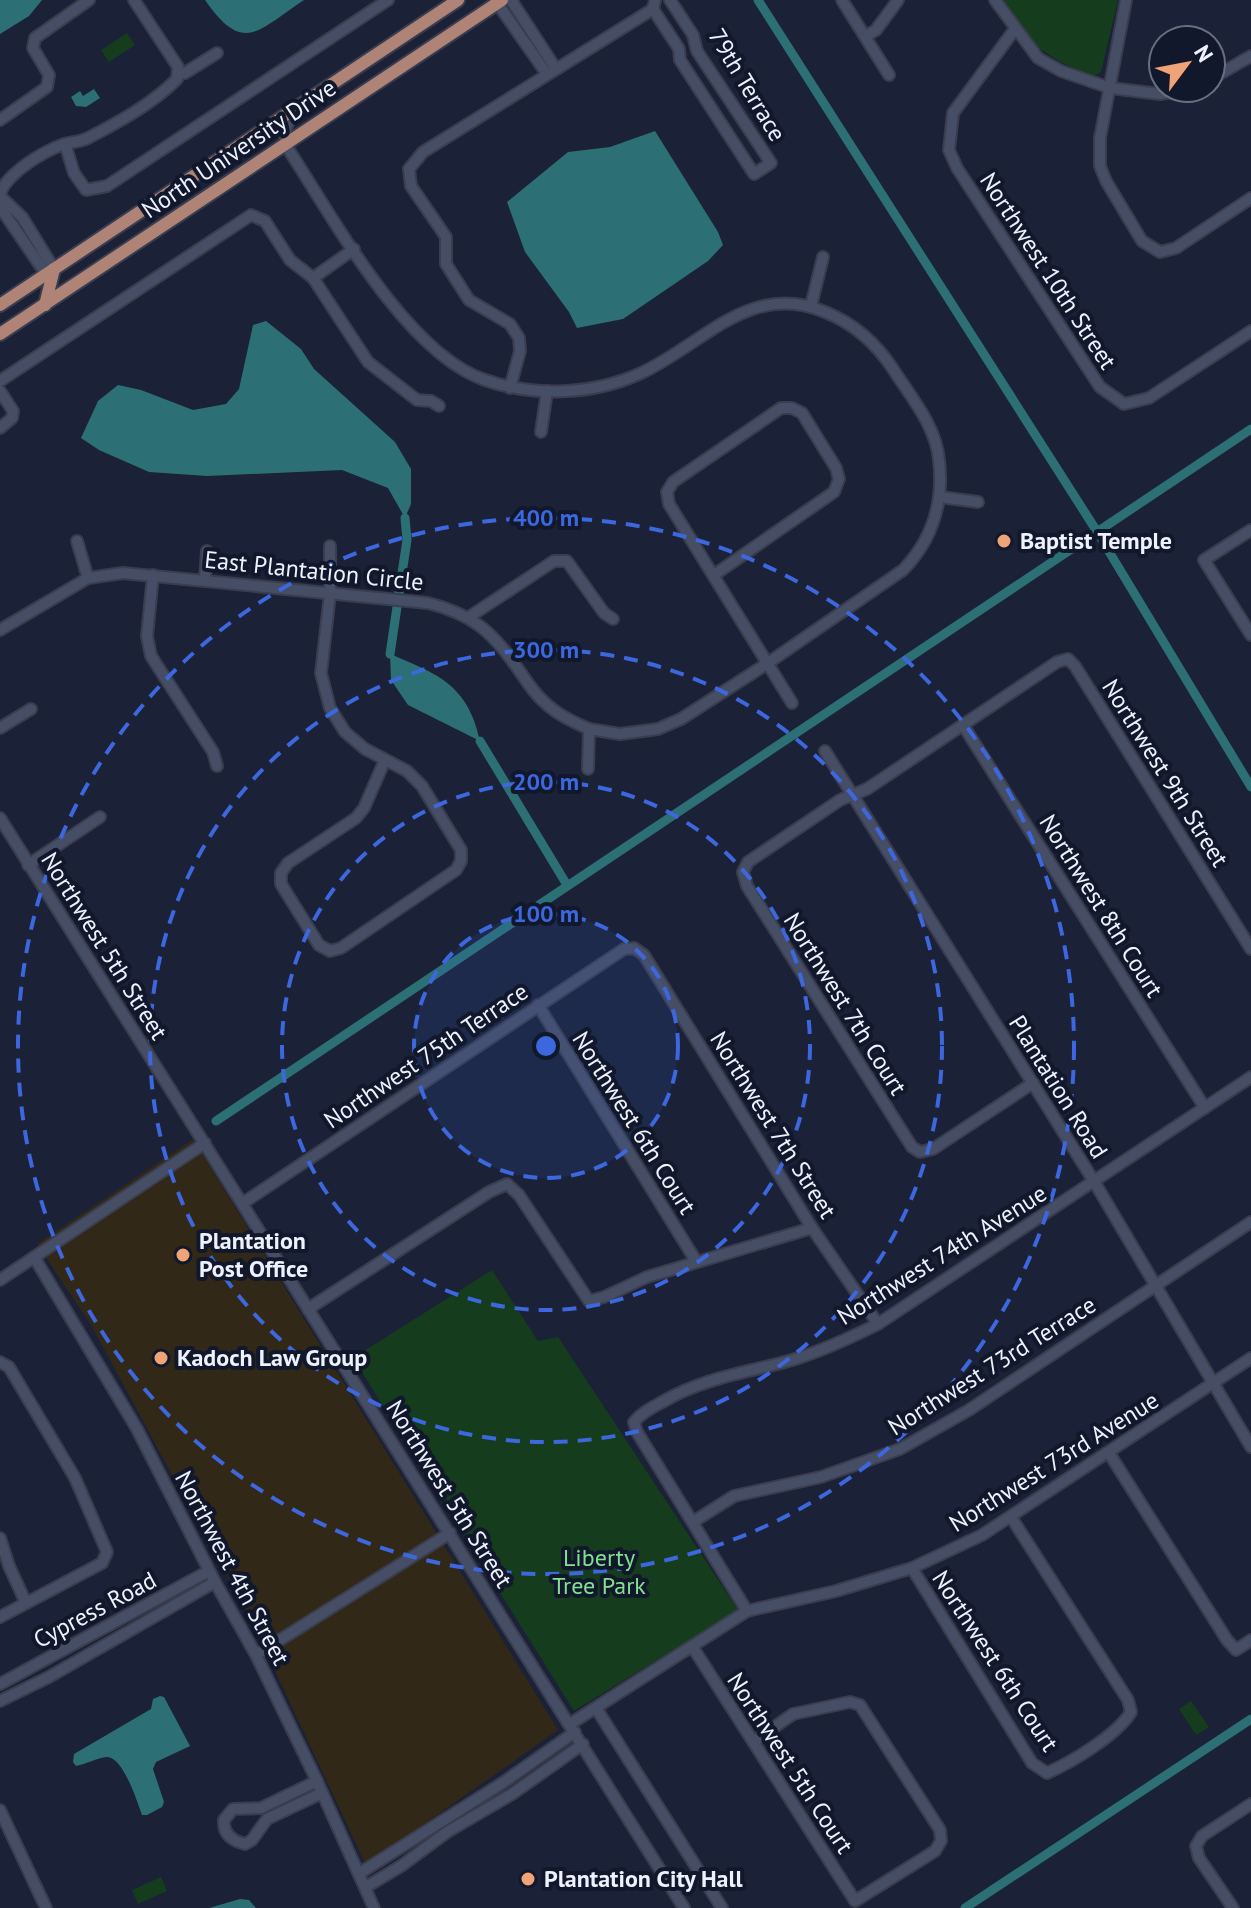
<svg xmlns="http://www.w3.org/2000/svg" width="1251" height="1908" viewBox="0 0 1251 1908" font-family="'PT Sans',sans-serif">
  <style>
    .commercial { fill: #322818 }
    .green { fill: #153c1d }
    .water { fill: #2c7076 }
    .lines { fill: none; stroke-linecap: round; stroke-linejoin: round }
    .canal { stroke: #2c7076; stroke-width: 9 }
    .minor-casing { stroke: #393d4e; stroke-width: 14 }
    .major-casing { stroke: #393d4e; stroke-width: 16 }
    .minor { stroke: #464e66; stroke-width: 10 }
    .major { stroke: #b08377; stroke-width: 12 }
    .ring { fill: none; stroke: #3c67de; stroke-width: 4; stroke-dasharray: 14 10 }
    .poi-dot { fill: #efa376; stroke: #12182c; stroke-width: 3 }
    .labels { text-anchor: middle; stroke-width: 8; stroke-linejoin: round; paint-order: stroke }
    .street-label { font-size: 24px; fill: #eef2fe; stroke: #12182c }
    .poi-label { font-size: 24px; font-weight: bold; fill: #eef2fe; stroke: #12182c; text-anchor: start }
    .park-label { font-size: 24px; fill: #82e190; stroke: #12182c }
    .centre { fill: #3c67de; stroke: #12182c; stroke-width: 4 }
    .ring-label { font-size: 24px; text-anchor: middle; font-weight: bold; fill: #3c67de; stroke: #12182c; stroke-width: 8; stroke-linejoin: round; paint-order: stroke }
  </style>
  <rect width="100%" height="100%" fill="#1b2137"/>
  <!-- commercial -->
  <polygon class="commercial" points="193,1139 558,1730 366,1865 256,1630 91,1325 37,1244"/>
  <!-- green -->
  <g class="green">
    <path d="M 1000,0 L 1118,0 L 1101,72 L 1094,76 C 1053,63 1019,39 1000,0 Z"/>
    <polygon points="127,33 135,45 109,62 101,50"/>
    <polygon points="492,1270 538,1341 558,1337 738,1610 574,1711 353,1358"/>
    <polygon points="1191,1701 1209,1727 1196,1735 1179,1709"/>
    <polygon points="161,1877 167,1891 138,1904 132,1890"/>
  </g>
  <!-- water -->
  <g class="water">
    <polygon points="0,0 42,0 29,16 0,34"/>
    <path d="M 205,0 L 304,0 C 258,30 244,56 205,0 Z"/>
    <polygon points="94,89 100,98 86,107 76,106 71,97 80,91 83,96"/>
    <polygon points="655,131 718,232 723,245 708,261 623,319 577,328 569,312 525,252 507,202 568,152 610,147"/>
    <polygon points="266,321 301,349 314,369 395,442 411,469 411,504 405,518 388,488 342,470 207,476 149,472 99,450 81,438 98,401 118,385 141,390 193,410 226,404 239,389 253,325"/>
    <path d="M 390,654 C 438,674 468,685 480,741 L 408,705 L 391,680 Z"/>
    <path d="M 160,1696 L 164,1697 L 190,1746 L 156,1762 L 153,1769 L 164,1802 L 162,1807 L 147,1815 L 142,1815 C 137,1801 123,1757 107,1757 C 97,1758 86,1764 76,1766 L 73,1762 L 74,1754 L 151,1709 L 153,1699 Z"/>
    <polygon points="240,1899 249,1900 256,1908 209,1908"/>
  </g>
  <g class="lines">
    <!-- canal -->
    <g class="canal">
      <polyline points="758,0 1096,530 1251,787"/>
      <polyline points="399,593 407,540 405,518"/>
      <polyline points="390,654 397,607"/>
      <polyline points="480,741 567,885"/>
      <polyline points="216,1121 1251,429"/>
      <polyline points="965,1908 1251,1719"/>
    </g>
    <!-- minor casing -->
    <g class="minor-casing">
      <g id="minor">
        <polyline points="495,0 547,74"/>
        <polyline points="511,0 556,69"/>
        <polyline points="655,0 653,9 679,49 680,60 754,174 771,163 697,51 693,35 670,0"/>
        <polyline points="842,0 889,75"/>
        <polyline points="995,0 1038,58 1061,71 1110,88 1160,94 1192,88"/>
        <polyline points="1126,0 1100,138 1100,166 1106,181 1142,241 1160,252 1176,248 1251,198"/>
        <polyline points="1015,29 953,113 949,150 957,168 1100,387 1124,404 1149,398 1251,331"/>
        <polyline points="866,36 876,30 898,0"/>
        <polyline points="179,74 185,73 217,53"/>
        <polyline points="1211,79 1251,56"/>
        <path d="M 295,108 L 286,128 L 285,144 C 331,214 405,353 485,380 C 534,397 592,395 639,374 C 702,346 749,280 825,312 C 855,324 876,343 893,369 C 911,397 936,426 939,460 C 944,503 933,539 903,570 L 768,663 L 681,719 L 658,729 L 620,734 L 589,729 L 588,769"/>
        <polyline points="0,120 47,87 49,75 33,48 35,38 89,0"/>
        <polyline points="65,144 74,173 86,190 107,186 388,0"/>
        <path d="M 0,193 C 9,172 42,152 64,144 C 72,142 80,142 88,138 C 119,122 152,104 177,79 L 178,67 L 134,0"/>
        <polyline points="0,196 22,217 54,269"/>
        <polyline points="0,207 46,274"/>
        <polyline points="313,278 354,249"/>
        <polyline points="811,306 823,257"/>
        <polyline points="0,381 251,215 265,221 290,260 313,278 368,362 417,400 431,401 439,406"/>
        <polyline points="510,388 520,351 519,338 510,324 469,300 446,264 446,237 411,186 409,169 423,152 653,9"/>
        <polyline points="0,391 13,411 12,418 0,428"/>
        <polyline points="541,432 547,391"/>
        <polyline points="940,497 978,502"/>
        <polyline points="1251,530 1204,560 1251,635"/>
        <polyline points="77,541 88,578"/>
        <polyline points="330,546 330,594 321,673 330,708 345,732 365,749 407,771 422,786 461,850 461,861 456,870 341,948 330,951 319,945 281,884 281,873 288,863 356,818 364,808 385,760"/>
        <polyline points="153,575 147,636 151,656 213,752 217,766"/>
        <polyline points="714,575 834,492 839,479 836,468 802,413 792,408 781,408 673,482 667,492 669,504 792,703"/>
        <polyline points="205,579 207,551"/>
        <polyline points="469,617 554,561 567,561 604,613 613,619"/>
        <path d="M 0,630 L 88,578 L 123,573 L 428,603 C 471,614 491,630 516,666 C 524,677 532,691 542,700 C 556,714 571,721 589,729"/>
        <polyline points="963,725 1205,1108"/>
        <polyline points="0,728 31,709"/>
        <polyline points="825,751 1095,1183 1251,1447"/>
        <polyline points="0,818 684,1908"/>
        <polyline points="28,865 100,817"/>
        <polyline points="538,1005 696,1261"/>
        <polyline points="1033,1083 933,1149 920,1152 912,1147 747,886 743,872 748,862 840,800 867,789 1057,662 1068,659 1075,666 1251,949"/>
        <polyline points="243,1203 624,949 634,948 644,955 812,1228 878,1324"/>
        <polyline points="34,1257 137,1429 215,1582 256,1655 316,1779 374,1908"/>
        <polyline points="0,1280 205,1143"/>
        <polyline points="308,1309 489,1192 507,1184 519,1195 589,1301 604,1297 647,1277 812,1228"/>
        <polyline points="0,1362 9,1367 75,1478 107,1552 102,1563 0,1617"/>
        <polyline points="1109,1453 1227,1640 1236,1650 1251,1640"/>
        <polyline points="693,1522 734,1496 821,1477 900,1449 969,1410 1251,1222"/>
        <polyline points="0,1538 9,1566 26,1603"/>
        <path d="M 912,1568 L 1032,1763 L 1047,1773 C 1072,1762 1117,1735 1131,1712 L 1128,1700 L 1011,1517"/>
        <path d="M 747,1611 L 637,1432 L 634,1422 C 642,1412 653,1407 664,1401 C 706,1377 746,1373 792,1360 C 822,1351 850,1338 878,1324 L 1251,1077"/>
        <polyline points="692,1646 855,1901 935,1851 941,1841 940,1830 860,1705 850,1702 793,1714 753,1742"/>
        <polyline points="256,1655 450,1533"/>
        <polyline points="0,1684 209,1571"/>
        <polyline points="0,1701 49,1677 215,1582"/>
        <polyline points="596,1708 722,1908"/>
        <polyline points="570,1724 747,1611 836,1591 912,1568 982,1535 1251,1358"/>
        <path d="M 317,1781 L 261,1808 L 233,1809 L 224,1820 C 223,1834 232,1841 245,1844 L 252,1840 L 267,1819 L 322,1793"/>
        <polyline points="0,1810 46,1908"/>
        <polyline points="360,1873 504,1782 575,1732"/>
        <polyline points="366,1887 401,1866 447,1832 512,1794 583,1744"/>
        <polyline points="1233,1908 1199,1858 1196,1846 1202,1836 1251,1804"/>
      </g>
    </g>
    <!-- major casing -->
    <g class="major-casing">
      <g id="major">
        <polyline points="0,305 458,0"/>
        <polyline points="45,305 54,269"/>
        <polyline points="0,334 502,0"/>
      </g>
    </g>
    <!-- minor -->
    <use href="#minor" class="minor"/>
    <!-- major -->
    <use href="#major" class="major"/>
  </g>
  <!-- distance rings -->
  <circle cx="546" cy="1046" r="132" fill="#3c67de" fill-opacity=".12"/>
  <g class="ring">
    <circle cx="546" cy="1046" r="132"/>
    <circle cx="546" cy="1046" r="264"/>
    <circle cx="546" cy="1046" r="396"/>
    <circle cx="546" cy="1046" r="528"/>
  </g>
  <!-- markers -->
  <g class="poi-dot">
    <circle cx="1004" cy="541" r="8"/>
    <circle cx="183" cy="1255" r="8"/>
    <circle cx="161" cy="1358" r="8"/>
    <circle cx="528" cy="1879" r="8"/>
  </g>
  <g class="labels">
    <!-- street labels -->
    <g class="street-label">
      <text transform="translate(747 85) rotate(59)" y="8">79th Terrace</text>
      <text transform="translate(239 149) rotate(-34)" y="8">North University Drive</text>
      <text transform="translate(1048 271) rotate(57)" y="8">Northwest 10th Street</text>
      <text transform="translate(314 571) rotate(6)" y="8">East Plantation Circle</text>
      <text transform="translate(1165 773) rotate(58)" y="8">Northwest 9th Street</text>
      <text transform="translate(1101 906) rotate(58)" y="8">Northwest 8th Court</text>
      <text transform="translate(104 946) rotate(58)" y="8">Northwest 5th Street</text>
      <text transform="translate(845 1004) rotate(58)" y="8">Northwest 7th Court</text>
      <text transform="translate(426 1056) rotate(-34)" y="8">Northwest 75th Terrace</text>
      <text transform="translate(1058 1087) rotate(58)" y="8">Plantation Road</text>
      <text transform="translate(634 1123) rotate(58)" y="8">Northwest 6th Court</text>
      <text transform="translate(773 1125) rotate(58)" y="8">Northwest 7th Street</text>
      <text transform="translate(942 1255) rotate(-32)" y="8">Northwest 74th Avenue</text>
      <text transform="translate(992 1366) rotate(-32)" y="8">Northwest 73rd Terrace</text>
      <text transform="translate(1054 1462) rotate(-32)" y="8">Northwest 73rd Avenue</text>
      <text transform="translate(449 1494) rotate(58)" y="8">Northwest 5th Street</text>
      <text transform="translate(232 1568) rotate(62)" y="8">Northwest 4th Street</text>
      <text transform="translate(95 1610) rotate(-28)" y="8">Cypress Road</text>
      <text transform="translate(995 1661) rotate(57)" y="8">Northwest 6th Court</text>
      <text transform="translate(790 1763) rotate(57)" y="8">Northwest 5th Court</text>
    </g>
    <!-- poi labels -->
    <g class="poi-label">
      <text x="1020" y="549">Baptist Temple</text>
      <text x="199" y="1249">Plantation<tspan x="199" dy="28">Post Office</tspan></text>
      <text x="177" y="1366">Kadoch Law Group</text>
      <text x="544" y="1887">Plantation City Hall</text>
    </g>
    <!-- park labels -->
    <g class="park-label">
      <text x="599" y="1566">Liberty<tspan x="599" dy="28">Tree Park</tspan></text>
    </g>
  </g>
  <circle cx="546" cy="1046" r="12" class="centre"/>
  <g class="ring-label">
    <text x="546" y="526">400 m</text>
    <text x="546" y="658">300 m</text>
    <text x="546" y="790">200 m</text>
    <text x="546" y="922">100 m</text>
  </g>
  <!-- north arrow -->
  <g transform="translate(1187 64) rotate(58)"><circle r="38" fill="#12182c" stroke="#6a6f80" stroke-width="2"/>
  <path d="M0-6L14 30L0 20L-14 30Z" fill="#efa376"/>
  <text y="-12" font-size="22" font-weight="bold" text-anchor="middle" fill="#eef2fe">N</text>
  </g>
</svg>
